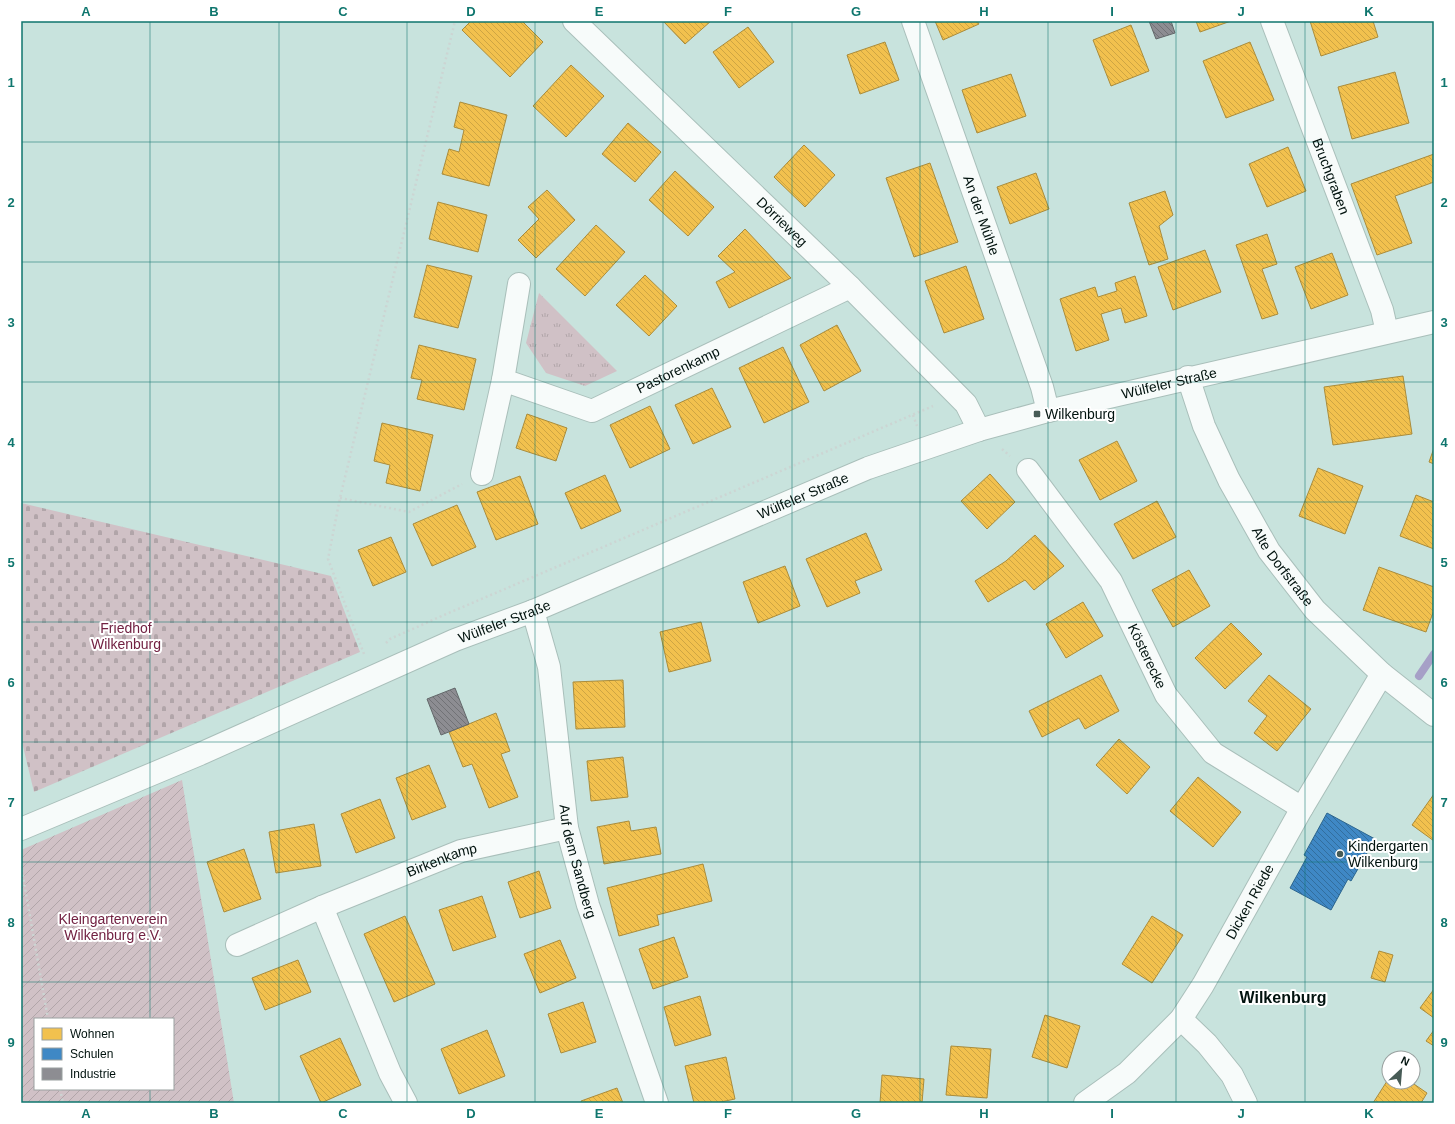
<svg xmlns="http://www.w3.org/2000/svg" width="1455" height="1124" viewBox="0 0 1455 1124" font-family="Arial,sans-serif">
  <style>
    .cemetery { fill: url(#cemetery-stones) }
    .park { fill: url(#park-tufts) }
    .garden { fill: url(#garden-furrows); fill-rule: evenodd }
    .homes { fill: url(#homes-back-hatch); stroke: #aa8c3b }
    .schools { fill: url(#schools-back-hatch); stroke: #2c658e }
    .industry { fill: url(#industry-back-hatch); stroke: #63686a }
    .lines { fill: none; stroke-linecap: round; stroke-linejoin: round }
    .stream { stroke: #a6a0c7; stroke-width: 8 }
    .street-casing { stroke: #a9bfba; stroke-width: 24 }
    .secondary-casing { stroke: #a9bfba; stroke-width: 24 }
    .path { stroke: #ccd5d3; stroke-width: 2.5; stroke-dasharray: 2 3; stroke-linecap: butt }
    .street { stroke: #f7fbfa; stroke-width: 22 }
    .secondary { stroke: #f7fbfa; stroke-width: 22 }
    .grid { fill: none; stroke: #0f766e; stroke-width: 1; stroke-opacity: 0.55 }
    .poi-dot { fill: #475b56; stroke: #fff; stroke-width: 1.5 }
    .labels { text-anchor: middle; stroke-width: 4; stroke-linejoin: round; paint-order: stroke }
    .street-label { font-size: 14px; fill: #01120e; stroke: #fff }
    .poi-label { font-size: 14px; fill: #01120e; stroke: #fff; text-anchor: start }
    .park-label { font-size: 14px; fill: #722142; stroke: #fff }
    .quarter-label { font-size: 16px; font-weight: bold; fill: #01120e; stroke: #fff }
    .neatline { fill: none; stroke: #0f766e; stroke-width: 1.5 }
    .grid-label { font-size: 13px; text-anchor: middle; font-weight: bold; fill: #0f766e }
  </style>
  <defs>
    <pattern id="cemetery-stones" width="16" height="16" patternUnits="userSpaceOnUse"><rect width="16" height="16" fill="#d0c1c6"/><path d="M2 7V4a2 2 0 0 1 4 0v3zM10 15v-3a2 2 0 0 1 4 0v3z" fill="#b1a5a9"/></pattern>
    <pattern id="park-tufts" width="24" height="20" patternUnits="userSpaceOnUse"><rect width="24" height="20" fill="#d0c1c6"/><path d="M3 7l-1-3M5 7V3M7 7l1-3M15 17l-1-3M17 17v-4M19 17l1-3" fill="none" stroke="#b1a5a9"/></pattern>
    <pattern id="garden-furrows" width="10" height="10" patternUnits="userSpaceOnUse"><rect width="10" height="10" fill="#d0c1c6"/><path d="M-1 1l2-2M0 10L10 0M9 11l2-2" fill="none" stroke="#b1a5a9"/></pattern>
    <pattern id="homes-back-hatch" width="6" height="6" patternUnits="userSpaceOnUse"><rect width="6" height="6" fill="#f2c14e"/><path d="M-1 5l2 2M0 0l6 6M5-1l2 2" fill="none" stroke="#cea543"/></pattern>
    <pattern id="schools-back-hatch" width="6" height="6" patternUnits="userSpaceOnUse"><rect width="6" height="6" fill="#3f88c5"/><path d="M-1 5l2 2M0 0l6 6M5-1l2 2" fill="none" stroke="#326e9e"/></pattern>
    <pattern id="industry-back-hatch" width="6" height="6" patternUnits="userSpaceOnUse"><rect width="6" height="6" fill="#8d8d92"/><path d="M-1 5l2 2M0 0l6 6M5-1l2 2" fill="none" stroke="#717276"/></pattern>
  </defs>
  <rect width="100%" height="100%" fill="#c8e3dd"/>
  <!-- cemetery -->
  <polygon class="cemetery" points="21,503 331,576 360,652 34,792 21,738"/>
  <!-- park -->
  <polygon class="park" points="539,293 617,371 585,386 546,373 526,343"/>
  <!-- garden -->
  <path class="garden" d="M 182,780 L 234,1103 L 21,1103 L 21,850 ZM 35,1019 L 173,1019 L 173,1089 L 35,1089 Z"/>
  <!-- homes -->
  <g class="homes">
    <polygon points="471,21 522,21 543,42 510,77 462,30"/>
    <polygon points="663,21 711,21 685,44"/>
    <polygon points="935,21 977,21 979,24 943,40"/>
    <polygon points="1196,21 1231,21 1200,32"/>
    <polygon points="1310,21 1373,21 1378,37 1321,56"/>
    <polygon points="1131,25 1149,71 1111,86 1093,40"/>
    <polygon points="748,27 774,62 739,88 713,52"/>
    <polygon points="885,42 899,80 860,94 847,55"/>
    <polygon points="1250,42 1274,100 1226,118 1203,61"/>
    <polygon points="571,65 604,96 566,137 533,106"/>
    <polygon points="1395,72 1409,123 1352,139 1338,87"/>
    <polygon points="1011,74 1026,116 977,133 962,90"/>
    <polygon points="460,102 507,115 489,186 442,174 449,149 459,152 464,130 454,127"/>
    <polygon points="628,123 661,152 635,182 602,154"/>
    <polygon points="804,145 835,175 805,207 774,177"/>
    <polygon points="1288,147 1306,191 1267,207 1249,164"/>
    <polygon points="1434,154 1434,182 1395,196 1412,243 1377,255 1351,184"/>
    <polygon points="930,163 958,242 914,257 886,178"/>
    <polygon points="675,171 714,207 688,236 649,200"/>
    <polygon points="1036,173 1049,209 1010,224 997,187"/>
    <polygon points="547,190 575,220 536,258 518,240 539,219 528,207"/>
    <polygon points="1165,191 1173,215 1159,226 1168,259 1149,265 1129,203"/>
    <polygon points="438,202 487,215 478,252 429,239"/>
    <polygon points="596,225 625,252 585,296 556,269"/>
    <polygon points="745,229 791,278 729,308 716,282 735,272 718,256"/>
    <polygon points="1267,234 1277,264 1262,269 1278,314 1262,319 1236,245"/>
    <polygon points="1205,250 1221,292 1173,310 1158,267"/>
    <polygon points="1332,253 1348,295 1311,309 1295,267"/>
    <polygon points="427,265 472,276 458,328 414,317"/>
    <polygon points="966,266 984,319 944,333 925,281"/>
    <polygon points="645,275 677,306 649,336 616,305"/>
    <polygon points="1135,276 1147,316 1125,323 1121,308 1101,314 1109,340 1076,351 1060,299 1095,287 1098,297 1117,291 1115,283"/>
    <polygon points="837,325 861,371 824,391 800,345"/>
    <polygon points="419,345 476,359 464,410 417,399 422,380 411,378"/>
    <polygon points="783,347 809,402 764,423 739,368"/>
    <polygon points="1403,376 1412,434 1333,445 1324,387"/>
    <polygon points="712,388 731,427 693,444 675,405"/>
    <polygon points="650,406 670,449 630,468 610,425"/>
    <polygon points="527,414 567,428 556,461 516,448"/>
    <polygon points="382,423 433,435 420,491 386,483 390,465 374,461"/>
    <polygon points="1117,441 1137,481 1100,500 1079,460"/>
    <polygon points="1434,448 1434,464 1429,462"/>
    <polygon points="1318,468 1363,486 1345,534 1299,516"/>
    <polygon points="990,474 1015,502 987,529 961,501"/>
    <polygon points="605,475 621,511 581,529 565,493"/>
    <polygon points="520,476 538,524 496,540 477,492"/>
    <polygon points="1416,495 1434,502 1434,549 1400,536"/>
    <polygon points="1157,501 1176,537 1133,559 1114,524"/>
    <polygon points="457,505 476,547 432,566 413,524"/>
    <polygon points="866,533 882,570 855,581 860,593 827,607 806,559"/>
    <polygon points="1035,535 1064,566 1034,590 1025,580 988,602 975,581 1006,561"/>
    <polygon points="391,537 406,572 373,586 358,550"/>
    <polygon points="785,566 800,606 758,623 743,582"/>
    <polygon points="1379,567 1434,587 1434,610 1426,632 1363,610"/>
    <polygon points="1189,570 1210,606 1173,627 1152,590"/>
    <polygon points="1083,602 1103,636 1066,658 1046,624"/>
    <polygon points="701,622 711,661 669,672 660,632"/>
    <polygon points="1231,623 1262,654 1225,689 1195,658"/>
    <polygon points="1101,675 1119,711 1085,729 1079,718 1042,737 1029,711"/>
    <polygon points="1269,675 1311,709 1277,751 1254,733 1267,716 1248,701"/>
    <polygon points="623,680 625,727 576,729 573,682"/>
    <polygon points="496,713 510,751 501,754 518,797 489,808 472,764 463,767 449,732"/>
    <polygon points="1119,739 1150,767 1127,794 1096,765"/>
    <polygon points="623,757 628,797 591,801 587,761"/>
    <polygon points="429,765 446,807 412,820 396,778"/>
    <polygon points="1198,777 1241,812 1213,847 1170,811"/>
    <polygon points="1434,794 1434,841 1412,825"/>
    <polygon points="380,799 395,838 356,853 341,814"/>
    <polygon points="629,821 631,831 656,827 661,854 604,864 597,827"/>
    <polygon points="314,824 321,866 276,873 269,832"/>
    <polygon points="244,849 261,899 224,912 207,862"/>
    <polygon points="703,864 712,901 657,915 659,925 619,936 607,888"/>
    <polygon points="539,871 551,908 520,918 508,882"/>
    <polygon points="482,896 496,937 453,951 439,910"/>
    <polygon points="405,916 435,984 394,1002 364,934"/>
    <polygon points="1152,916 1183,935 1152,983 1122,964"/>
    <polygon points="674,937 688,977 653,989 639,949"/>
    <polygon points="560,940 576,978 540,993 524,954"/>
    <polygon points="1379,951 1393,955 1385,982 1371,978"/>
    <polygon points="298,960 311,992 265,1010 252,978"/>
    <polygon points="1434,989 1434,1018 1420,1008"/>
    <polygon points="700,996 711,1035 675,1046 664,1007"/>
    <polygon points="583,1002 596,1042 561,1053 548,1014"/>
    <polygon points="1045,1015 1080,1026 1067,1068 1032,1057"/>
    <polygon points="487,1030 505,1076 459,1094 441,1049"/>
    <polygon points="1434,1030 1434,1046 1426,1041"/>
    <polygon points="340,1038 361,1085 321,1103 300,1056"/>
    <polygon points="951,1046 991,1049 987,1098 946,1095"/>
    <polygon points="726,1057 735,1099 716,1103 694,1103 685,1066"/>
    <polygon points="882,1075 924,1079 922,1103 880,1103"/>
    <polygon points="1389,1078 1389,1082 1411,1082 1427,1093 1421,1103 1373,1103"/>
    <polygon points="617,1088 623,1103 582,1103 581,1101"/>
  </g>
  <!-- schools -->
  <polygon class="schools" points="1327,813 1375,839 1351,881 1348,879 1331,910 1290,888 1307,857 1304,855"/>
  <!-- industry -->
  <g class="industry">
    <polygon points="1149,21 1171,21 1175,33 1156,39"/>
    <polygon points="455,688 469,724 441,735 427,699"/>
  </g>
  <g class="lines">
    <!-- stream -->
    <polyline class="stream" points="1419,676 1434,654"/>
    <!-- street casing -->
    <g class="street-casing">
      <g id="street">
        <path id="s1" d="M 574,21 L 850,287 L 966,404 L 979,430"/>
        <path id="s2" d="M 913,21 L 1042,387 L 1048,411"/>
        <path id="s3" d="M 1272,21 L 1382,310 L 1387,332"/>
        <path id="s4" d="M 519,284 L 503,380 L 592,411 L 850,287"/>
        <path id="s5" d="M 1028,470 L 1111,581 L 1166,695 L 1213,753 L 1302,808"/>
        <polyline points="482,474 503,380"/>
        <path id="s6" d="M 533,611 L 549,667 L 567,828 L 588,905 L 657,1103"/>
        <polyline points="322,907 390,1073 406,1103"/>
        <path id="s7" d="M 237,945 L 322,907 L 461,851 L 567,828"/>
        <polyline points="1181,1019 1207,1044 1232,1075 1246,1103"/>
        <path id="s8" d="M 1085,1103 L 1127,1073 L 1181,1019 L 1203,985 L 1302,808 L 1382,674"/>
      </g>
    </g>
    <!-- secondary casing -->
    <g class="secondary-casing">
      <g id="secondary">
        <path id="s9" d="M 1188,377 L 1204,426 L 1229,480 L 1269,551 L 1315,610 L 1382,674 L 1434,715"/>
        <path id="s10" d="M 21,829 L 200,754 L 455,640 L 533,611 L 868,468 L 979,430 L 1048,411 L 1434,322"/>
      </g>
    </g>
    <!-- path -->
    <g class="path">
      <polyline points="913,415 917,426"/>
      <polyline points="1002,449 1010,456"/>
      <polyline points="340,498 409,512 462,484"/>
      <polyline points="386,643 390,639 444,615 933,406"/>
      <polyline points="364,654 328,559 340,498 455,21"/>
      <polyline points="21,865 48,1019"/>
      <polyline points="60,1089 63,1103"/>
    </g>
    <!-- street -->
    <use href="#street" class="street"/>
    <!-- secondary -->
    <use href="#secondary" class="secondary"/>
  </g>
  <!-- grid -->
  <path class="grid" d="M 150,21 L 150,1019M 279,21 L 279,1103M 407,21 L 407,1103M 535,21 L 535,1103M 663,21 L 663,1103M 792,21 L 792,1103M 920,21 L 920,1103M 1048,21 L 1048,1103M 1176,21 L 1176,1103M 1305,21 L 1305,1103M 21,142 L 1434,142M 21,262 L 1434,262M 21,382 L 1434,382M 21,502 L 1434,502M 21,622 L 1434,622M 21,742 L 1434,742M 21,862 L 1434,862M 21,982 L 1434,982M 150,1089 L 150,1103"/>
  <!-- markers -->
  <g class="poi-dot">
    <rect x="1033" y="410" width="8" height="8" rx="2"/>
    <circle cx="1340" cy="854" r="4"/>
  </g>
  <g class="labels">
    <!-- street labels -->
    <g class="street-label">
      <text dy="5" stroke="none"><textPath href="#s3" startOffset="166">Bruchgraben</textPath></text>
      <text dy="5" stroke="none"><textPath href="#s2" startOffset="206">An der Mühle</textPath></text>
      <text dy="5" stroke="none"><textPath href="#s1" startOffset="289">Dörrieweg</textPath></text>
      <text dy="5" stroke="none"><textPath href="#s4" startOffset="287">Pastorenkamp</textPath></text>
      <text dy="5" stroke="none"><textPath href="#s10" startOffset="1234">Wülfeler Straße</textPath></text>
      <text dy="5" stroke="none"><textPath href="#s10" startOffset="850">Wülfeler Straße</textPath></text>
      <text dy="5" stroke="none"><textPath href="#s9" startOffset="213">Alte Dorfstraße</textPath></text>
      <text dy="5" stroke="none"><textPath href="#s10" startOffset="526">Wülfeler Straße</textPath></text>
      <text dy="5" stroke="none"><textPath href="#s5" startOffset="222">Kösterecke</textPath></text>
      <text dy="5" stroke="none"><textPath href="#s7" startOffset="222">Birkenkamp</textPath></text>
      <text dy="5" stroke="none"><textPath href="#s6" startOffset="255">Auf dem Sandberg</textPath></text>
      <text dy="5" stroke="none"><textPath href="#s8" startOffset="264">Dicken Riede</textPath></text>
    </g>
    <!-- poi labels -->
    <g class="poi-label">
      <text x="1045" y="419">Wilkenburg</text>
      <text x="1348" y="851">Kindergarten<tspan x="1348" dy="16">Wilkenburg</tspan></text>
    </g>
    <!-- park labels -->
    <g class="park-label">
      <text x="126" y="633">Friedhof<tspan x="126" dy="16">Wilkenburg</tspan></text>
      <text x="113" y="924">Kleingartenverein<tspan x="113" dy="16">Wilkenburg e.V.</tspan></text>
    </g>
    <!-- quarter labels -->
    <g class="quarter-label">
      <text x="1283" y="1003">Wilkenburg</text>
    </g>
  </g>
  <!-- border -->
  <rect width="1455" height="1124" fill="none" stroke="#ffffff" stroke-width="44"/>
  <!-- legend -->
  <rect x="34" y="1018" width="140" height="72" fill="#ffffff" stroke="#99a09f"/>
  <rect x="42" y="1028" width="20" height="12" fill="#f2c14e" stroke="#99a09f"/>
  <text x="70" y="1038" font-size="12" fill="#01120e">Wohnen</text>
  <rect x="42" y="1048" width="20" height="12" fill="#3f88c5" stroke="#99a09f"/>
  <text x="70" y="1058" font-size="12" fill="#01120e">Schulen</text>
  <rect x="42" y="1068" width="20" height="12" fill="#8d8d92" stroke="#99a09f"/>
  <text x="70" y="1078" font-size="12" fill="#01120e">Industrie</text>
  <!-- north arrow -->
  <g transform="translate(1401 1070) rotate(26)"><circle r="19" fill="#ffffff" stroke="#99a09f"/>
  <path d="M0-3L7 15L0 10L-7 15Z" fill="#475b56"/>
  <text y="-6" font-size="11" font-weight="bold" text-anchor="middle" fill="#01120e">N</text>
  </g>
  <rect x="22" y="22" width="1411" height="1080" class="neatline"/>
  <g class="grid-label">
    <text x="86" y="16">A</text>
    <text x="214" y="16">B</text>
    <text x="343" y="16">C</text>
    <text x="471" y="16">D</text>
    <text x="599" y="16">E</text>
    <text x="728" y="16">F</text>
    <text x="856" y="16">G</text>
    <text x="984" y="16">H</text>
    <text x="1112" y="16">I</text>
    <text x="1241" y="16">J</text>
    <text x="1369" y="16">K</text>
    <text x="11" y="87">1</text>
    <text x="1444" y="87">1</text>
    <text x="11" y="207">2</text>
    <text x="1444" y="207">2</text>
    <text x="11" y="327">3</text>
    <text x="1444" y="327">3</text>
    <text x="11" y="447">4</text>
    <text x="1444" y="447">4</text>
    <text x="11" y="567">5</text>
    <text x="1444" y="567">5</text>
    <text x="11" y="687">6</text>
    <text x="1444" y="687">6</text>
    <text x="11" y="807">7</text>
    <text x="1444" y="807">7</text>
    <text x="11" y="927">8</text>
    <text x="1444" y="927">8</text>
    <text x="11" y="1047">9</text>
    <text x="1444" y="1047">9</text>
    <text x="86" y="1118">A</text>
    <text x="214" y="1118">B</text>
    <text x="343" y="1118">C</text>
    <text x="471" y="1118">D</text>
    <text x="599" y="1118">E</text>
    <text x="728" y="1118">F</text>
    <text x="856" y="1118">G</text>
    <text x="984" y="1118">H</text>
    <text x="1112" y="1118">I</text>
    <text x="1241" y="1118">J</text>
    <text x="1369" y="1118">K</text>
  </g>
</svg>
